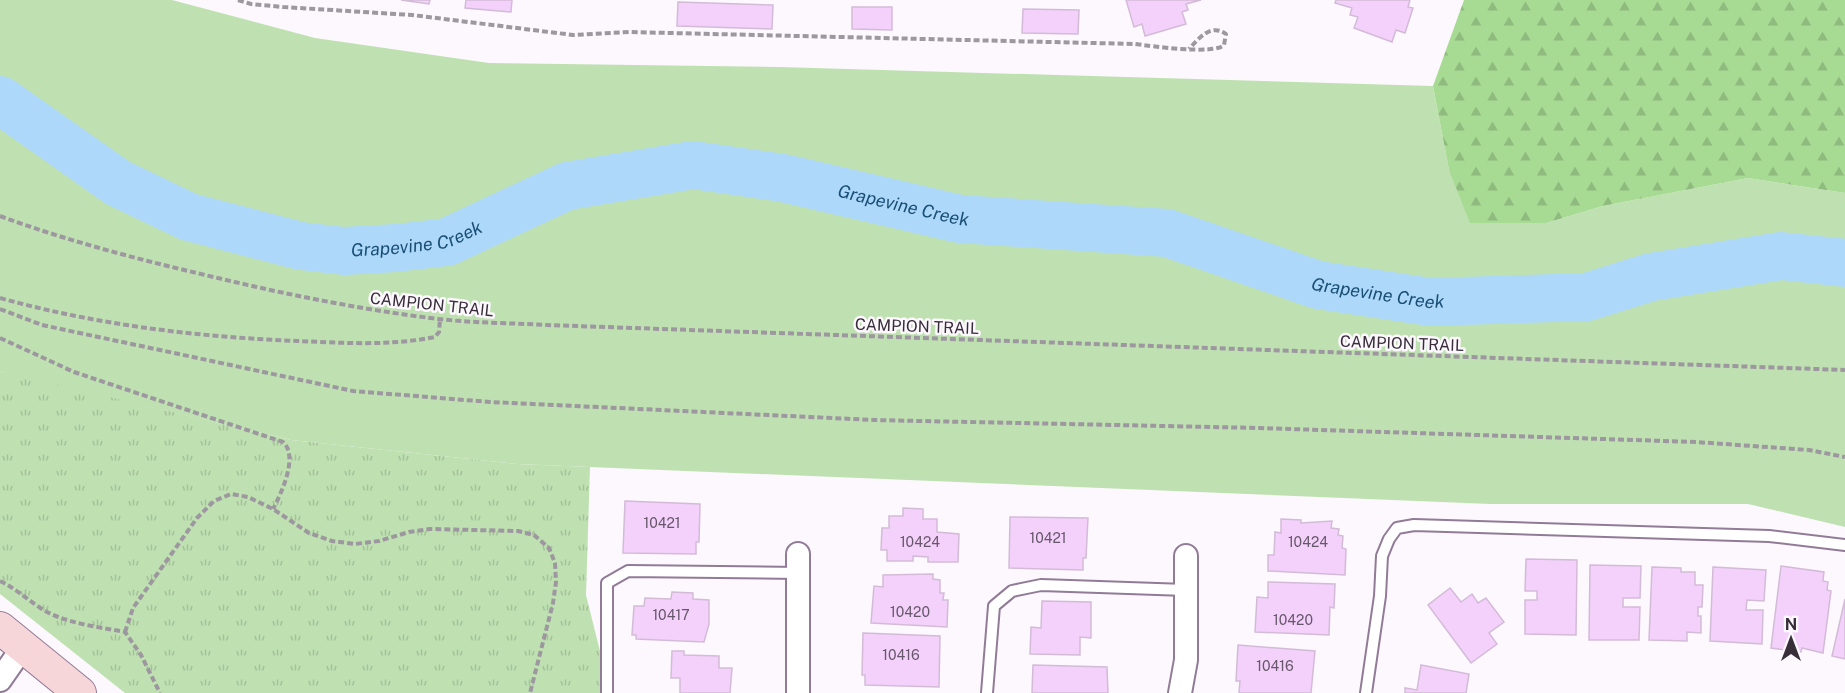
<svg xmlns="http://www.w3.org/2000/svg" width="1845" height="693" viewBox="0 0 1845 693" font-family="'Public Sans',sans-serif">
  <style>
    .green { fill: #bfe1b1 }
    .forest { fill: url(#forest-firs) }
    .park { fill: url(#park-tufts) }
    .lines { fill: none; stroke-linecap: round; stroke-linejoin: round }
    .river { stroke: #add8fa; stroke-width: 48 }
    .building { fill: #f3d1fb; stroke: #d3bbd8; stroke-width: 1.5 }
    .lane-casing { stroke: #917b97; stroke-width: 14 }
    .street-casing { stroke: #917b97; stroke-width: 26 }
    .secondary-casing { stroke: #917b97; stroke-width: 34 }
    .path { stroke: #9d979f; stroke-width: 4; stroke-dasharray: 6 3; stroke-linecap: butt }
    .lane { stroke: #fff; stroke-width: 10 }
    .street { stroke: #fff; stroke-width: 22 }
    .secondary { stroke: #f7d6da; stroke-width: 32 }
    .labels { text-anchor: middle; stroke-width: 5; stroke-linejoin: round; paint-order: stroke }
    .number-label { font-size: 14px; fill: #66576a }
    .street-label { font-size: 16px; fill: #372e3a; stroke: #fdf8fe }
    .water-label { font-size: 18px; font-style: italic; fill: #194f75; stroke: #fdf8fe }
  </style>
  <defs>
    <pattern id="forest-firs" width="22" height="20" patternUnits="userSpaceOnUse" patternTransform="scale(1.5)"><rect width="22" height="20" fill="#a7da92"/><path d="M5 1l3.5 6h-7zM16 11l3.5 6h-7z" fill="#90bb7f"/></pattern>
    <pattern id="park-tufts" width="24" height="20" patternUnits="userSpaceOnUse" patternTransform="scale(1.5)"><rect width="24" height="20" fill="#bfe1b1"/><path d="M3 7l-1-3M5 7V3M7 7l1-3M15 17l-1-3M17 17v-4M19 17l1-3" fill="none" stroke="#a5c199"/></pattern>
  </defs>
  <rect width="100%" height="100%" fill="#fdf8fe"/>
  <!-- green -->
  <polygon class="green" points="0,0 172,0 315,38 489,63 780,67 1433,86 1449,170 1546,223 1603,206 1748,178 1845,193 1845,527 1748,504 1490,504 517,464 291,440 17,376 0,371"/>
  <!-- forest -->
  <polygon class="forest" points="1464,0 1845,0 1845,193 1748,178 1603,206 1546,223 1470,223 1449,170 1433,86"/>
  <!-- park -->
  <polygon class="park" points="0,371 291,440 517,464 590,467 586,595 605,671 604,693 125,693 0,594"/>
  <g class="lines">
    <!-- river -->
    <path class="river" id="s1" d="M 0,100 L 118,183 L 189,217 L 301,246 L 344,251 L 396,248 L 447,242 L 567,186 L 693,165 L 783,178 L 960,219 L 1167,233 L 1318,285 L 1430,302 L 1587,297 L 1651,277 L 1781,256 L 1845,263"/>
  </g>
  <!-- building -->
  <g class="building">
    <polygon points="401,0 430,0 429,4"/>
    <polygon points="466,0 512,0 511,12 465,8"/>
    <polygon points="1126,0 1201,0 1186,4 1188,10 1182,12 1186,24 1145,36 1142,24 1134,27"/>
    <polygon points="1336,0 1410,0 1408,7 1413,8 1405,33 1396,30 1392,42 1354,28 1358,17 1350,15 1352,8 1335,3"/>
    <polygon points="678,2 773,5 772,29 677,26"/>
    <polygon points="852,7 892,7 892,30 852,29"/>
    <polygon points="1023,9 1079,10 1078,34 1022,33"/>
    <polygon points="625,501 700,504 699,542 696,542 696,554 623,553"/>
    <polygon points="903,508 923,509 923,519 937,519 937,532 959,534 958,562 928,562 928,557 913,556 913,561 887,561 887,550 881,550 882,528 889,528 889,516 903,516"/>
    <polygon points="1010,517 1088,518 1086,558 1083,558 1083,570 1009,568"/>
    <polygon points="1281,519 1301,520 1301,523 1332,521 1331,528 1339,529 1338,535 1343,536 1342,548 1346,549 1345,575 1268,571 1268,555 1274,555 1275,532 1281,533"/>
    <polygon points="1526,559 1577,560 1576,635 1525,634 1525,600 1537,600 1537,591 1525,591"/>
    <polygon points="1590,565 1641,566 1640,598 1623,598 1623,607 1640,607 1639,640 1589,640"/>
    <polygon points="1781,566 1824,572 1823,581 1828,582 1827,590 1831,591 1823,653 1802,648 1801,652 1771,648"/>
    <polygon points="1652,567 1681,568 1681,572 1695,572 1695,585 1703,585 1702,607 1698,607 1698,616 1701,616 1701,633 1687,632 1687,641 1649,640"/>
    <polygon points="1713,567 1766,570 1764,601 1747,600 1746,610 1763,610 1762,644 1710,641"/>
    <polygon points="933,574 933,579 940,580 940,593 944,593 943,600 948,600 947,627 871,623 874,586 883,587 883,575"/>
    <polygon points="1268,582 1335,584 1334,608 1330,607 1329,635 1255,632 1257,597 1268,598"/>
    <polygon points="1450,588 1461,602 1472,594 1478,603 1486,598 1504,622 1489,633 1497,644 1471,663 1428,605"/>
    <polygon points="672,592 693,593 693,599 709,600 709,624 704,642 636,639 636,635 632,635 634,606 644,606 645,598 671,599"/>
    <polygon points="1845,599 1845,659 1832,656"/>
    <polygon points="1042,601 1091,602 1091,638 1080,637 1080,655 1030,654 1031,627 1041,628"/>
    <polygon points="863,633 940,636 939,687 865,685 865,675 862,675"/>
    <polygon points="1238,645 1315,651 1311,693 1239,693 1240,681 1236,681"/>
    <polygon points="672,651 684,651 684,655 719,656 719,668 732,668 730,693 680,693 680,678 671,678"/>
    <polygon points="1033,665 1107,667 1108,693 1032,693"/>
    <polygon points="1421,665 1469,674 1466,693 1405,693 1405,688 1417,690"/>
  </g>
  <g class="lines">
    <!-- lane casing -->
    <g class="lane-casing">
      <g id="lane">
        <polyline points="607,693 607,583 628,571 799,573"/>
        <polyline points="987,693 994,606 1012,591 1041,585 1186,590"/>
        <polyline points="1366,693 1380,596 1382,556 1389,539 1397,528 1414,525 1769,536 1845,545"/>
      </g>
    </g>
    <!-- street casing -->
    <g class="street-casing">
      <g id="street">
        <polyline points="0,680 23,647"/>
        <polyline points="798,693 798,554"/>
        <polyline points="1180,693 1186,660 1186,556"/>
      </g>
    </g>
    <!-- secondary casing -->
    <g class="secondary-casing">
      <polyline id="secondary" points="0,628 80,693"/>
    </g>
    <!-- path -->
    <g class="path">
      <path d="M 238,0 L 251,4 L 283,7 L 412,15 L 573,35 L 629,32 L 1135,44 C 1151,46 1214,55 1224,45 L 1226,34 C 1211,23 1199,38 1189,49"/>
      <path d="M 0,216 C 65,240 133,258 201,274 C 279,293 357,309 438,319 C 474,323 511,323 547,325 L 1845,370"/>
      <path d="M 0,298 C 97,325 198,337 298,341 C 343,343 391,346 435,337 L 439,332 L 440,319"/>
      <polyline points="0,309 42,325 353,391 490,402 874,420 1259,428 1696,442 1809,450 1845,457"/>
      <path d="M 0,338 L 74,372 L 283,442 C 299,456 281,494 273,509"/>
      <path d="M 0,581 C 17,589 31,603 47,612 C 71,624 99,627 125,632 L 141,655 L 160,693"/>
      <polyline points="125,632 133,608 197,518 214,501 231,494 248,497 273,509 309,533 332,541 355,544 379,541 409,532 430,529 518,531 534,535 549,548 555,563 556,582 553,603 530,693"/>
    </g>
    <!-- lane -->
    <use href="#lane" class="lane"/>
    <!-- street -->
    <use href="#street" class="street"/>
    <!-- secondary -->
    <use href="#secondary" class="secondary"/>
  </g>
  <g class="labels">
    <!-- number labels -->
    <g class="number-label">
      <text x="662" y="528">10421</text>
      <text x="1048" y="543">10421</text>
      <text x="920" y="547">10424</text>
      <text x="1308" y="547">10424</text>
      <text x="910" y="617">10420</text>
      <text x="671" y="620">10417</text>
      <text x="1293" y="625">10420</text>
      <text x="901" y="660">10416</text>
      <text x="1275" y="671">10416</text>
    </g>
    <!-- street labels -->
    <g class="street-label">
      <text transform="translate(432 304) rotate(6)" y="6">CAMPION TRAIL</text>
      <text transform="translate(917 326) rotate(2)" y="6">CAMPION TRAIL</text>
      <text transform="translate(1402 343) rotate(2)" y="6">CAMPION TRAIL</text>
    </g>
    <!-- water labels -->
    <g class="water-label">
      <text dy="6" stroke="none"><textPath href="#s1" startOffset="960">Grapevine Creek</textPath></text>
      <text dy="6" stroke="none"><textPath href="#s1" startOffset="456">Grapevine Creek</textPath></text>
      <text dy="6" stroke="none"><textPath href="#s1" startOffset="1446">Grapevine Creek</textPath></text>
    </g>
  </g>
  <!-- north arrow -->
  <g transform="translate(1791 639)" stroke="#fdf8fe" stroke-width="4.5" paint-order="stroke">
  <path d="M0-4.5L10 22L0 15L-10 22Z" fill="#372e3a"/>
  <text y="-9" font-size="16" font-weight="bold" text-anchor="middle" fill="#372e3a">N</text>
  </g>
</svg>
